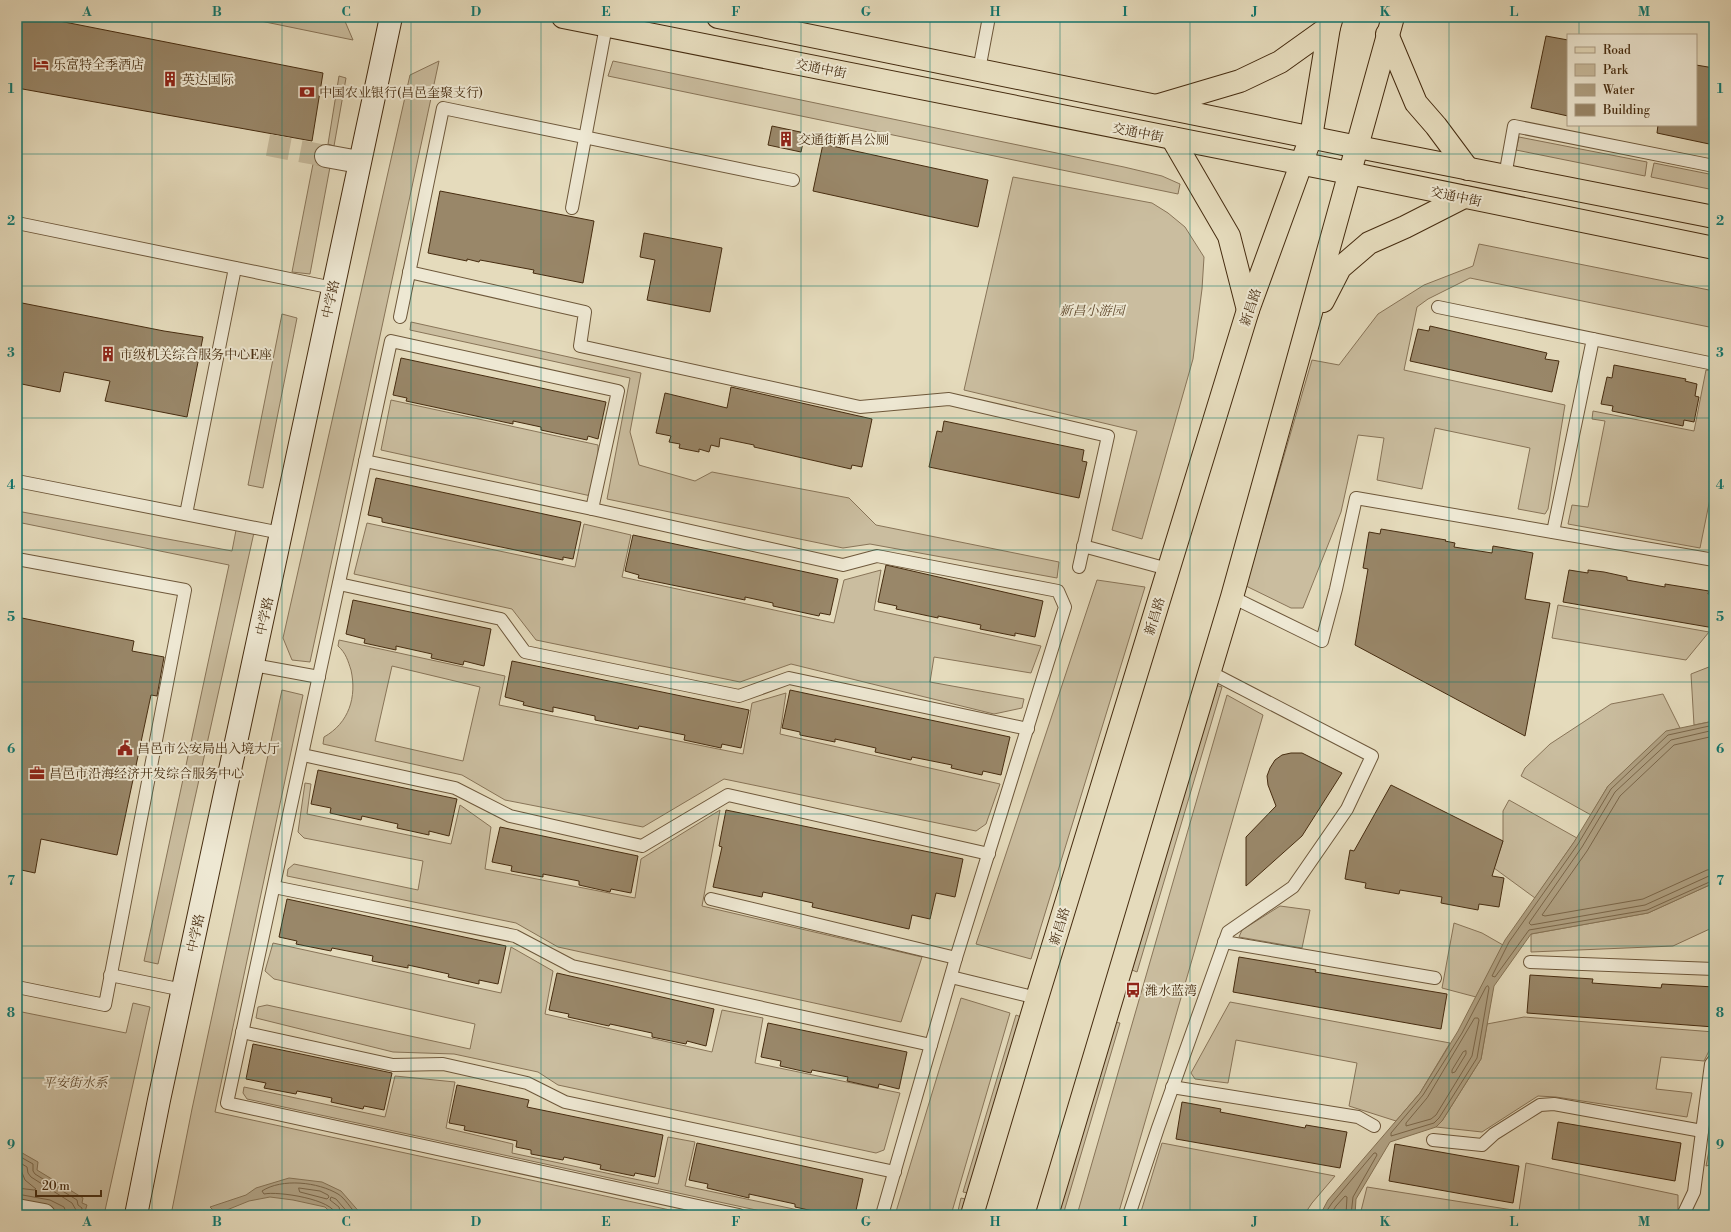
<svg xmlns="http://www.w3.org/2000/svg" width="1731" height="1232" viewBox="0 0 1731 1232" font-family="'Libre Bodoni','Noto Serif SC',serif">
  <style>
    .green { fill: #cabd9f; stroke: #887458; fill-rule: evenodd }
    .water { fill: #afa082; stroke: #857254 }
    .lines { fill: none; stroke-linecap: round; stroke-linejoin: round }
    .shore { stroke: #7a6649; stroke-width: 1 }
    .building { fill: #998769; stroke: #462c10 }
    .street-tunnel { stroke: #c5b89a; stroke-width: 22; stroke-dasharray: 22 11; stroke-linecap: butt }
    .lane-casing { stroke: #6e583b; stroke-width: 14 }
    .street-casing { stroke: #6e583b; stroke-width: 24 }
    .secondary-casing { stroke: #462c10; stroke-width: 24 }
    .primary-casing { stroke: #462c10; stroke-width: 24 }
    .lane { stroke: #eee8d3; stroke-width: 12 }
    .street { stroke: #eee8d3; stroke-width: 22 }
    .secondary { stroke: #eee8d3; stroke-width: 22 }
    .primary { stroke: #e5dbbc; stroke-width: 22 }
    .grid { fill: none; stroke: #0f766e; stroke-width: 1; stroke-opacity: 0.55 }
    .labels { text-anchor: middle; stroke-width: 4; stroke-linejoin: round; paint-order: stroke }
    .poi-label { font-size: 13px; fill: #462c10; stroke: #eee8d3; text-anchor: start }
    .street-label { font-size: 13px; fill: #462c10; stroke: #eee8d3 }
    .park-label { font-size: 13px; font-style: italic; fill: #60492d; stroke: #eee8d3 }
    .neatline { fill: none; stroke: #0f766e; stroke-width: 1.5 }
    .grid-label { font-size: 13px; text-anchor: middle; font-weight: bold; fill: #0f766e }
  </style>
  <rect width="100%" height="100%" fill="#e5dbbc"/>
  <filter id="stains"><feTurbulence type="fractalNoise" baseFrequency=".005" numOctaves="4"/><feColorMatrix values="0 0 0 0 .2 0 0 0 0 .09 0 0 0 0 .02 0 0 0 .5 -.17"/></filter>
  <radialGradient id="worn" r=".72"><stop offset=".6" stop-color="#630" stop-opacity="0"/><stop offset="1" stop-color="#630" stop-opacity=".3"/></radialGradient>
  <!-- green -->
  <g class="green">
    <polygon points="241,17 340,17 344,19 353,40"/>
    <polygon points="439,61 310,662 292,660 283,638 410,75"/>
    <polygon points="613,61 1124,167 1162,176 1180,184 1178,194 608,76"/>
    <polygon points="339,76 346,78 334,146 328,144"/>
    <polygon points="1519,137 1647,162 1645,176 1516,150"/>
    <polygon points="1654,163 1714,175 1714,190 1651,177"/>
    <polygon points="313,164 330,167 310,274 292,272"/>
    <polygon points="1013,177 1152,203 1168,213 1185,227 1204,257 1202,289 1193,359 1142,539 1112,530 1137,431 964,390"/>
    <polygon points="1479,244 1714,291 1714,328 1470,278 1428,299 1417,307 1404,370 1565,405 1548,509 1545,514 1518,509 1530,448 1435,428 1422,489 1377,480 1384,438 1358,435 1341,512 1303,608 1291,608 1246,586 1312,360 1339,365 1378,314 1424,285 1473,266"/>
    <polygon points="282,314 297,318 263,488 248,485"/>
    <polygon points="411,322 641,373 630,432 639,465 695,481 712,472 849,498 876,525 1059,562 1057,578 870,544 843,548 607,499 630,378 410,330"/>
    <polygon points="1706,370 1714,371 1714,479 1700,548 1568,524 1572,505 1588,507 1605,421 1592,419 1593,411 1694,431"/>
    <polygon points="391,400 598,445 598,453 591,496 381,450"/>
    <polygon points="17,511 232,551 237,525 255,528 158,964 144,961 229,565 17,522"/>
    <polygon points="367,523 575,567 584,524 631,535 622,577 834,623 844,580 881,570 874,610 1041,646 1031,673 934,657 930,682 1024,699 1022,708 994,714 791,664 740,682 536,640 512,609 354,574"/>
    <polygon points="1097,580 1145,587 1031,959 976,944"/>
    <polygon points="1558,605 1709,632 1686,660 1552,638"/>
    <path d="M 339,640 L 505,676 L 499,705 L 743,754 L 752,703 L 786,693 L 780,734 L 1000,784 L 986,824 L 976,831 L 724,779 L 643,827 L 505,800 L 462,775 L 323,744 L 324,737 C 349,723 357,697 351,670 C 348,661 346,653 338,646 ZM 392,666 L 480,687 L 463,761 L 375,741 Z"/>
    <polygon points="1714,665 1714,721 1694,725 1691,674"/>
    <polygon points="1215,685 1222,687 1137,972 1132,970"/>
    <polygon points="282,690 303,695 215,1112 693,1215 171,1215 192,1109"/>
    <polygon points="1663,694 1680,728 1666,732 1608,786 1591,815 1521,776 1525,768 1550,744 1611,704"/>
    <polygon points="1227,695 1263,715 1118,1215 1077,1215"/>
    <polygon points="305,783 311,784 307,814 451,844 460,805 491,827 485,869 635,898 641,859 720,810 702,906 922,957 901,1022 558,947 516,923 287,876 288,869 294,864 418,890 423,861 304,838 298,832"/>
    <polygon points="1509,800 1577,838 1535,898 1494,868 1503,841 1503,811"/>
    <polygon points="1714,883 1714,927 1673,946 1531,952 1531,934 1648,913"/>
    <polygon points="1280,906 1310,910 1302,948 1239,937 1242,930"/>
    <polygon points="1454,923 1482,933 1503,945 1476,997 1442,988"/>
    <polygon points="273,943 501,993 511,947 553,971 545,1014 712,1052 722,1010 763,1018 755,1063 900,1093 884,1150 876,1153 558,1085 538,1072 454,1054 393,1052 256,1018 258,1007 267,1005 470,1049 475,1024 274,979 265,971"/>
    <polygon points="961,998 1010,1013 951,1215 895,1215"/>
    <polygon points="1230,1002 1450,1043 1420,1093 1396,1121 1349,1106 1357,1063 1236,1040 1228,1083 1195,1079 1191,1073"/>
    <polygon points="133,1003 150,1007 104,1215 17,1215 17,1011 126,1033"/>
    <polygon points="1016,1015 1021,1017 968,1193 963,1192"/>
    <polygon points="1524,1017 1714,1032 1714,1041 1704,1061 1661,1057 1656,1089 1692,1093 1687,1117 1556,1097 1538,1096 1482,1132 1436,1127 1442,1121 1481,1059 1487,1024"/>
    <polygon points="1114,1022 1120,1023 1063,1215 1056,1215"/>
    <polygon points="395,1076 455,1082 446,1128 513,1144 512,1153 658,1184 668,1137 695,1142 685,1186 822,1215 779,1215 247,1099 243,1093 244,1087 385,1117"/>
    <polygon points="1714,1125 1714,1164 1706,1166"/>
    <polygon points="1162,1143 1335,1176 1312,1203 1304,1215 1140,1215"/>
    <polygon points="1526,1163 1678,1195 1678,1212 1676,1215 1360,1215 1367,1187 1519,1211"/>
    <polygon points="961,1198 965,1199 961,1215 957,1215"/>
  </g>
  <!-- water -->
  <g class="water">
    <polygon points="1714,721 1714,883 1648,913 1531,934 1494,986 1481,1059 1442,1121 1436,1127 1390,1142 1356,1199 1355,1215 1320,1215 1328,1200 1420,1093 1458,1031 1505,940 1574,842 1608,786 1666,731"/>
    <polygon points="17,1150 38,1162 37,1170 83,1198 82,1203 87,1205 84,1215 62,1215 48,1209 17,1202"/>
    <polygon points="289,1178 322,1182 341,1191 362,1215 333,1215 325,1207 293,1200 270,1197 249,1201 217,1214 210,1207 246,1195 256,1188"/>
  </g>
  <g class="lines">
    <!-- shore -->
    <g class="shore">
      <polyline points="1714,725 1668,735 1611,789 1578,844 1509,942 1492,976 1495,977 1529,930 1647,910 1714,880"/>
      <polyline points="1714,730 1671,740 1615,792 1582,847 1529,923 1531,925 1645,905 1709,876 1714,875"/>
      <polyline points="1714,736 1674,745 1620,796 1587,851 1542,915 1545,916 1643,899 1707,870 1714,869"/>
      <polygon points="1488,986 1489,988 1477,1058 1439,1118 1434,1123 1391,1136 1391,1133 1423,1095 1462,1033 1486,987"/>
      <polygon points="1475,1018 1478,1018 1479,1020 1472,1056 1436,1115 1431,1119 1406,1126 1406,1123 1427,1098"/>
      <polygon points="1466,1051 1466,1054 1455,1072 1452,1073 1452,1070 1463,1052"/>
      <polyline points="17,1155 33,1164 33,1171 35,1174 77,1200 78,1205 82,1208 81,1215"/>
      <polyline points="17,1161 27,1167 28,1173 31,1177 72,1203 76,1210 76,1215"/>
      <polyline points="17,1168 21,1170 25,1180 36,1189 34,1190 17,1188"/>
      <polygon points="299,1188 320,1191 328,1195 329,1197 327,1199 300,1192"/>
      <polyline points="17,1194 50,1200 64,1207 67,1215"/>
      <path d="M 336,1215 C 334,1199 277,1191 264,1194 L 262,1191 C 282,1178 318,1182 338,1194 C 345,1198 351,1209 357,1215"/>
      <polyline points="341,1215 339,1207 330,1200 331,1197 336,1199 350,1215"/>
      <polyline points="1324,1215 1332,1203 1374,1153 1376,1153 1377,1155 1353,1197 1351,1215"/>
      <polyline points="1330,1215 1336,1206 1345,1196 1347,1197 1346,1215"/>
    </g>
  </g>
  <!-- building -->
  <g class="building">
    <polygon points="17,17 39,17 323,73 312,141 17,88"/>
    <polygon points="1546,36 1568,40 1568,116 1531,108"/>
    <polygon points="1696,65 1714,68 1714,145 1657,133 1658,125 1696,125"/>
    <polygon points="772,126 805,133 801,152 768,145"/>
    <polygon points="823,144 988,180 978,227 813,191"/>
    <polygon points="440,191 594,221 583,283 533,273 534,270 480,260 479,262 467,259 467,261 428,253"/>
    <polygon points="644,233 722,248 710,312 647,300 655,260 640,257"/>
    <polygon points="17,302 164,331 203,337 187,417 105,401 110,381 64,372 60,392 17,383"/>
    <polygon points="1430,326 1547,353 1545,359 1559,361 1552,392 1410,361 1418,329 1429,331"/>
    <polygon points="401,358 606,402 598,439 588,436 587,440 541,430 541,427 513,421 513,424 406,401 407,398 393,395"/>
    <polygon points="1614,365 1686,379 1685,381 1697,384 1695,396 1699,397 1694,422 1684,420 1683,426 1612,411 1613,406 1601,404 1607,377 1612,378"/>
    <polygon points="731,387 872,419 862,467 852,465 851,469 754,447 754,445 720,438 719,447 711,445 709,452 699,449 699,452 679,448 680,444 669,442 671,436 656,433 665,393 727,408"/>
    <polygon points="944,421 1084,450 1082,461 1087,462 1079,498 929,467 937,431 942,432"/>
    <polygon points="376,478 581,522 573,559 563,557 563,560 382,522 382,518 368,515"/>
    <polygon points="1381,529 1446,540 1445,541 1455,543 1454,547 1492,553 1493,546 1533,553 1525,599 1550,603 1525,736 1355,645 1368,569 1363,568 1369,532 1380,534"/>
    <polygon points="633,535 838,579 830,615 820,613 819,616 773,606 773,603 745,597 745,600 638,578 639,575 625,571"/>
    <polygon points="886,565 1043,601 1035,637 1015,633 1015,636 980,629 981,625 938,616 938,618 896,609 897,606 878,602"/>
    <polygon points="1569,570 1588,573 1588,570 1604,572 1627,577 1627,580 1665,587 1665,584 1709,591 1708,594 1714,595 1714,628 1563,602"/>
    <polygon points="353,600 491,629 484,666 464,661 463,665 431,658 432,654 396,646 396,650 364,643 365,639 346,634"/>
    <polygon points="17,617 134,641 132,651 164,657 157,696 151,695 117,855 41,839 35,873 17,869"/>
    <polygon points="512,661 749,710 741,748 722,744 721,748 684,740 685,735 639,726 638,729 595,720 595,716 553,707 553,712 523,705 524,702 505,697"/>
    <polygon points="790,690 1010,737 1001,775 983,771 982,775 951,768 952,765 912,757 911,760 875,752 876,748 835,739 835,742 800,735 800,732 782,728"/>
    <polygon points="1291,753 1302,753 1342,773 1302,836 1246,886 1246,837 1276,806 1268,785 1267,776 1270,768 1275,760 1282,755"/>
    <polygon points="318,770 457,799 449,836 429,831 429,835 397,828 398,824 362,816 361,820 330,813 331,808 311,804"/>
    <polygon points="1391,785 1503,841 1492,876 1504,878 1499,907 1479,904 1478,910 1441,903 1442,897 1400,890 1399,894 1365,888 1366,883 1345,879 1350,850 1354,851"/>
    <polygon points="726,810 963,859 955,897 936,893 930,919 912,915 909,929 812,907 813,903 763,892 762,897 713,887 722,847 719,846"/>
    <polygon points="500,827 638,856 631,893 611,889 610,892 579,885 579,881 543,874 543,877 511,871 512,866 492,862"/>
    <polygon points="287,899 506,946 498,984 479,980 479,984 448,977 449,974 408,965 408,968 372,961 373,956 332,948 331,951 296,944 297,941 279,937"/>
    <polygon points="1239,957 1316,970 1315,972 1447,994 1441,1029 1233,992"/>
    <polygon points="557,973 714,1009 706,1046 687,1041 686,1044 652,1037 652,1033 610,1024 609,1026 568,1017 569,1014 549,1010"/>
    <polygon points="1530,975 1593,979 1592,983 1661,988 1662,984 1714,987 1714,1027 1527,1013"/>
    <polygon points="768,1023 907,1052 899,1089 879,1084 878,1088 847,1081 848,1077 812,1070 811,1073 780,1066 781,1061 761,1057"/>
    <polygon points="253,1044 392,1073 384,1110 364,1106 363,1109 331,1102 332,1098 297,1091 296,1094 264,1088 266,1083 246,1079"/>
    <polygon points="457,1085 529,1100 527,1107 663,1135 655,1177 635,1173 634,1176 600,1169 601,1165 564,1157 563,1160 531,1154 531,1150 516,1147 517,1141 464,1130 465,1126 449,1123"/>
    <polygon points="1182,1102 1221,1109 1220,1112 1305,1128 1306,1125 1347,1132 1340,1168 1176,1139"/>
    <polygon points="1558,1122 1681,1143 1675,1181 1552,1159"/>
    <polygon points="697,1143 863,1179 855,1215 831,1215 795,1207 795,1204 749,1194 749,1198 707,1188 708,1184 689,1180"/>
    <polygon points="1395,1144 1519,1166 1513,1203 1389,1181"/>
  </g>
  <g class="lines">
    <!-- street-tunnel -->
    <polyline class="street-tunnel" points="268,145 326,156"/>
    <!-- lane casing -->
    <g class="lane-casing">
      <g id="lane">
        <polyline points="979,70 989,17"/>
        <polyline points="1505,176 1514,126 1714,166"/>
        <polyline points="572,208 606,26"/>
        <polyline points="17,223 333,288"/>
        <polyline points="409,272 585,312 580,346 860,407 949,399 1108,436 1079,567"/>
        <polyline points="1438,307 1714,364"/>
        <polyline points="400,317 443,108 793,180"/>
        <polyline points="365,461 592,509 843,565 877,556 1058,591 1065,607 956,958 882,1215"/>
        <polyline points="17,481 281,533"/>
        <polyline points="592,509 618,391 391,341 227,1103 739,1215"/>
        <polyline points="186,514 235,268"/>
        <polyline points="1553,532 1593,339"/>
        <polyline points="1083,546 1168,569"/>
        <polyline points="17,559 185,590 105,1005 17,987"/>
        <polyline points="339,584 501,619 525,652 739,696 789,678 1028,729"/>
        <polyline points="1232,597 1322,641 1336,589 1356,498 1714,560"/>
        <polyline points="253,665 319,677"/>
        <polyline points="303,755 455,788 510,816 642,846 728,795 989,854"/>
        <polyline points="274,887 515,936 572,966 931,1045"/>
        <polyline points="711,899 956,958"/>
        <polyline points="1224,942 1435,978"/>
        <polyline points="1530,962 1714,969"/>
        <polyline points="110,975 183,990"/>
        <polyline points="951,977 1037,998"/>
        <polyline points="242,1032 393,1065 443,1064 527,1083 565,1102 895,1172"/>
        <polyline points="1172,1087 1358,1117 1374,1126"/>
        <polyline points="1433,1140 1482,1145 1494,1134 1540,1105 1554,1104 1702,1131"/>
        <polyline points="1129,1215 1158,1128 1228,932 1293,887 1347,809 1372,756 1210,672"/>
        <polyline points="1683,1215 1694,1192 1711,1064 1714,1060"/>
      </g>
    </g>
    <!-- street casing -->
    <g class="street-casing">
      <g id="street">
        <polyline points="326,156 359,162"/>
        <polyline points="17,1210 44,1215"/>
      </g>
    </g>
    <!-- secondary casing -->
    <g class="secondary-casing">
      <polyline id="secondary" points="136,1215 159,1100 281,533 391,17"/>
    </g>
    <!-- primary casing -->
    <g class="primary-casing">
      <g id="primary">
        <polyline points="563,17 1349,173 1714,248"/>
        <polyline points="718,17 1358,147 1714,217"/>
        <polyline points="1387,34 1416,103 1436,126 1468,169"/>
        <polyline points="1159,105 1240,81 1280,62 1329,27"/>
        <polyline points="1172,138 1229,236 1248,310"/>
        <polyline points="1323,301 1340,268 1369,243 1405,227 1464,197"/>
        <polyline points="972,1215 1037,998 1248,310 1311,137 1329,27 1332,17"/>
        <polyline points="1047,1215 1232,597 1393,17"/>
      </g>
    </g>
    <!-- lane -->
    <use href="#lane" class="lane"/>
    <!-- street -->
    <use href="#street" class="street"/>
    <!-- secondary -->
    <use href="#secondary" class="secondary"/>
    <!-- primary -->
    <use href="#primary" class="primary"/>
  </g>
  <!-- grid -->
  <path class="grid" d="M 152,17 L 152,1215M 282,17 L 282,1215M 411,17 L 411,1215M 541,17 L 541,1215M 671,17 L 671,1215M 801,17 L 801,1215M 930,17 L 930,1215M 1060,17 L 1060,1215M 1190,17 L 1190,1215M 1320,17 L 1320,1215M 1449,17 L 1449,1215M 1579,17 L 1579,35M 1579,125 L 1579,1215M 17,154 L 1714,154M 17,286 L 1714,286M 17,418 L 1714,418M 17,550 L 1714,550M 17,682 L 1714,682M 17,814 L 1714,814M 17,946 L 1714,946M 17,1078 L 1714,1078"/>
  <!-- icons -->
  <defs>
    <g id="hotel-bare" transform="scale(1.2)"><path d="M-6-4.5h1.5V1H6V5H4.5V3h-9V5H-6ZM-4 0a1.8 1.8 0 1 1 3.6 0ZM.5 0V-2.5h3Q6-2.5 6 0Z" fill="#8f2418" stroke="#eee8d3" stroke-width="2.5" paint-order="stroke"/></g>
    <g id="building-bare" transform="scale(1.2)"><path d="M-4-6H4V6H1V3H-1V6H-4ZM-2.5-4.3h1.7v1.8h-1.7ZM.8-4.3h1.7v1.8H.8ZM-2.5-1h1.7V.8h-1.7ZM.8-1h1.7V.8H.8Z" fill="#8f2418" stroke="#eee8d3" stroke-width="2.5" paint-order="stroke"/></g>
    <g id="bank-bare" transform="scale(1.2)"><path d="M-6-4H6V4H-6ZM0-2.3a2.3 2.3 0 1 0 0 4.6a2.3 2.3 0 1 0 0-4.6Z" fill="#8f2418" stroke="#eee8d3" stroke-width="2.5" paint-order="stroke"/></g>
    <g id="civic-bare" transform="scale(1.2)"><path d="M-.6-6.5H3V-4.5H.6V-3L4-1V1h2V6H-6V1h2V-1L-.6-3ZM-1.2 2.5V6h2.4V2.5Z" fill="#8f2418" stroke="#eee8d3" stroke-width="2.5" paint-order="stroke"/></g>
    <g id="office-bare" transform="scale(1.2)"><path d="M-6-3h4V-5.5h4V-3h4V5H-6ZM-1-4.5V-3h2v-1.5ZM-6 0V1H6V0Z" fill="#8f2418" stroke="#eee8d3" stroke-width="2.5" paint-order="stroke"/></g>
    <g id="bus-bare" transform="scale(1.2)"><path d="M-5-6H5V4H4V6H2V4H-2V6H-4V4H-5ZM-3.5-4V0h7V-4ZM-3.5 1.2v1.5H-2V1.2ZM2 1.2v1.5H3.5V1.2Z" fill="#8f2418" stroke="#eee8d3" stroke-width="2.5" paint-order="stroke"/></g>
  </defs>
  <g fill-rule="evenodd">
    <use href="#hotel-bare" x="41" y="64"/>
    <use href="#building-bare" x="170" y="79"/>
    <use href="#bank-bare" x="307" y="92"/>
    <use href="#building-bare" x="786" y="139"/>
    <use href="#building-bare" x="108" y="354"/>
    <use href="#civic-bare" x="125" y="748"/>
    <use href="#office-bare" x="37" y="773"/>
    <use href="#bus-bare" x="1133" y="990"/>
  </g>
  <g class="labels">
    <!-- poi labels -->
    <g class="poi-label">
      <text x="53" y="69">乐富特全季酒店</text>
      <text x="182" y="84">英达国际</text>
      <text x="319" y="97">中国农业银行(昌邑奎聚支行)</text>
      <text x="798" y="144">交通街新昌公厕</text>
      <text x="120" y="359">市级机关综合服务中心E座</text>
      <text x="137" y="753">昌邑市公安局出入境大厅</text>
      <text x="49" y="778">昌邑市沿海经济开发综合服务中心</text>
      <text x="1145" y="995">潍水蓝湾</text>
    </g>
    <!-- street labels -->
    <g class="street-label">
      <text transform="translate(821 68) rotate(11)" y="5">交通中街</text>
      <text transform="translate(1138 132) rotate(11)" y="5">交通中街</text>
      <text transform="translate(1456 196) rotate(12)" y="5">交通中街</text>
      <text transform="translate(330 299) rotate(-78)" y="5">中学路</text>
      <text transform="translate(1250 307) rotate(-71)" y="5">新昌路</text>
      <text transform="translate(264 616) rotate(-78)" y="5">中学路</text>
      <text transform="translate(1154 616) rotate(-73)" y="5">新昌路</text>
      <text transform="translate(1059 926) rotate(-73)" y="5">新昌路</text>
      <text transform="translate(195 933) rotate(-78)" y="5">中学路</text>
    </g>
    <!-- park labels -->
    <g class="park-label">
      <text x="1092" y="315">新昌小游园</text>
      <text x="75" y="1087">平安街水系</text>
    </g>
  </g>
  <!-- margin -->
  <rect width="1731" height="1232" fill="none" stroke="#e5dbbc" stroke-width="44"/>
  <!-- legend -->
  <rect x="1567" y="34" width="130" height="92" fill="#eee8d3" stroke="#ab9d85"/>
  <rect x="1575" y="47" width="20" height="6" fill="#e5dbbc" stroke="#ab9d85"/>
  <text x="1603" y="54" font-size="12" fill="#462c10">Road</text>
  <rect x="1575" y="64" width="20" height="12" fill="#cabd9f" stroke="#ab9d85"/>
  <text x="1603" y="74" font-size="12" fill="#462c10">Park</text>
  <rect x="1575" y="84" width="20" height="12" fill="#afa082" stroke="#ab9d85"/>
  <text x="1603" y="94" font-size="12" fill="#462c10">Water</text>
  <rect x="1575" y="104" width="20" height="12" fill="#998769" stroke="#ab9d85"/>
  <text x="1603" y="114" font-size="12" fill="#462c10">Building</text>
  <!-- scale -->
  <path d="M36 1190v6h65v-6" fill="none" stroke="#462c10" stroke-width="2"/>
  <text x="42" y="1190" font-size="12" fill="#462c10" stroke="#eee8d3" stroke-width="3" paint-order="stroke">20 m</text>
  <rect x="22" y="22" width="1687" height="1188" class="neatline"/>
  <g class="grid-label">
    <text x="87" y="16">A</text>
    <text x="217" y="16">B</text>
    <text x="346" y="16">C</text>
    <text x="476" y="16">D</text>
    <text x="606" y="16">E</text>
    <text x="736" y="16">F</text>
    <text x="866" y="16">G</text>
    <text x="995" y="16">H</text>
    <text x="1125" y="16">I</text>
    <text x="1255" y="16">J</text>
    <text x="1385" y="16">K</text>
    <text x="1514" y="16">L</text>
    <text x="1644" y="16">M</text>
    <text x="11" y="93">1</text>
    <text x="1720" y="93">1</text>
    <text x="11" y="225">2</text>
    <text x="1720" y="225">2</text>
    <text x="11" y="357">3</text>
    <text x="1720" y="357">3</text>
    <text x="11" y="489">4</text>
    <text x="1720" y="489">4</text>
    <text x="11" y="621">5</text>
    <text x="1720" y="621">5</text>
    <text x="11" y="753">6</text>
    <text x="1720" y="753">6</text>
    <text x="11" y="885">7</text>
    <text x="1720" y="885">7</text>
    <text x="11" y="1017">8</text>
    <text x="1720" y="1017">8</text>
    <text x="11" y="1149">9</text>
    <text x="1720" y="1149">9</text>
    <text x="87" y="1226">A</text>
    <text x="217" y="1226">B</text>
    <text x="346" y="1226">C</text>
    <text x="476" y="1226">D</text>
    <text x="606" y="1226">E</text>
    <text x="736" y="1226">F</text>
    <text x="866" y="1226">G</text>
    <text x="995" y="1226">H</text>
    <text x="1125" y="1226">I</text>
    <text x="1255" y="1226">J</text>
    <text x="1385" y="1226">K</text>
    <text x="1514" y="1226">L</text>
    <text x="1644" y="1226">M</text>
  </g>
  <rect width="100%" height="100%" filter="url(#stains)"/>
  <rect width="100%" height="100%" fill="url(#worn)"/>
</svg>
